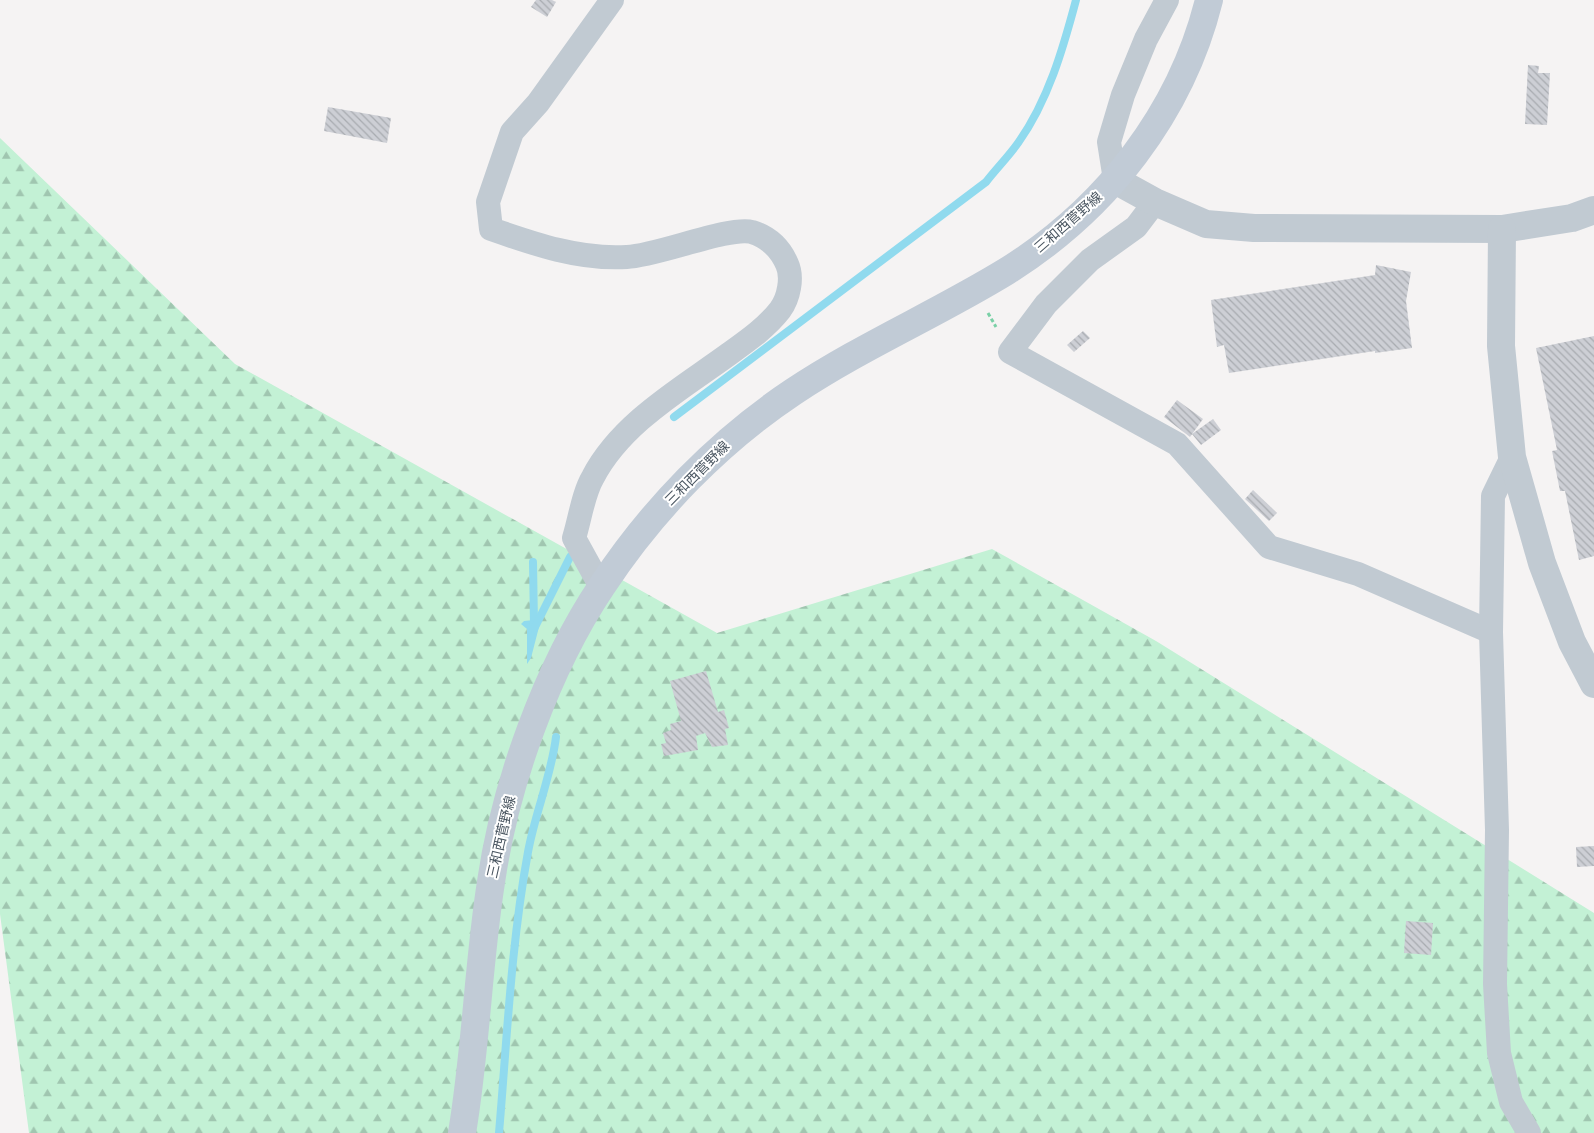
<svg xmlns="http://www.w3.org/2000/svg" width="1594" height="1133" viewBox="0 0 1594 1133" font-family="'Alegreya Sans','Noto Sans JP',sans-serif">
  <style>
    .forest { fill: url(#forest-firs) }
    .water { fill: #90daee }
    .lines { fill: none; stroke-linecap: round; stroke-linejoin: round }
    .stream { stroke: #90daee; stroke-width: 8 }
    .building { fill: url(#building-back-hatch) }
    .path { stroke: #7ad0a6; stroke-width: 3; stroke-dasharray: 4 2.5; stroke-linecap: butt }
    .minor { stroke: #c1cad2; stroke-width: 24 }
    .tertiary { stroke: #c1cad2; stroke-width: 28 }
    .secondary { stroke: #c1cbd6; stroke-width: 28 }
    .labels { text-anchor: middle; stroke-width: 4; stroke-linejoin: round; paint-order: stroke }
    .street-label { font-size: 14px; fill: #4a5661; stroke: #fff }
  </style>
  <defs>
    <pattern id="forest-firs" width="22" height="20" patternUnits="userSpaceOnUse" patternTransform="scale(1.25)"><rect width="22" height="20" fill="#c3f1d5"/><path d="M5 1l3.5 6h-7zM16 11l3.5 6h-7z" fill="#a0c6b0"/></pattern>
    <pattern id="building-back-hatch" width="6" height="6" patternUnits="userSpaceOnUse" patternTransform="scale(1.25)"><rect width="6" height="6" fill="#cdcfd5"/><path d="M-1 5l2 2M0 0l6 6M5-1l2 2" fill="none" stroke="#a8abb0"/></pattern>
  </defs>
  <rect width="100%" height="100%" fill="#f5f3f3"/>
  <!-- forest -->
  <polygon class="forest" points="0,138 235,364 717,633 992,549 1156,641 1594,913 1594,1133 29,1133 0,914"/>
  <!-- water -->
  <polygon class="water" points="534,620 540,623 531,658 527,664 527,629 521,624 524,621"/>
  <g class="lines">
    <!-- stream -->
    <g class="stream">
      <path d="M 674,417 L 986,182 C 996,169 1008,157 1018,143 C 1048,101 1063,49 1076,0"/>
      <polyline points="533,562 534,625"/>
      <polyline points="534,629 570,557"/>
      <path d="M 499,1133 C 507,1039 511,945 528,852 C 535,813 551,777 556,737"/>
    </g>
  </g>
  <!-- building -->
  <g class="building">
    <polygon points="536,0 552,0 556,2 547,17 531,7"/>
    <polygon points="1528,65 1539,66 1538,73 1550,73 1547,125 1525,124"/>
    <polygon points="328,107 391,118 387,143 324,131"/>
    <polygon points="1376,265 1411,272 1406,301 1412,348 1375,353 1375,351 1229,373 1224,345 1217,347 1211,300 1375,275"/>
    <polygon points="1083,331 1090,338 1074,352 1067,345"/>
    <polygon points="1594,336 1594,556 1579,560 1565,491 1560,491 1552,451 1557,450 1536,348"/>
    <polygon points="1177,400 1203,419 1190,437 1164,417"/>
    <polygon points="1213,419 1221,430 1201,445 1192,434"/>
    <polygon points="1253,490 1277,513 1269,521 1245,499"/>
    <polygon points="706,671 718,712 724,710 729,728 725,729 728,745 712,747 705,733 696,736 698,750 664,756 661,744 666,743 663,733 671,730 670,724 681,721 670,681"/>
    <polygon points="1594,846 1594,866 1577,867 1576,847"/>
    <polygon points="1406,921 1433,923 1431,955 1404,953"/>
  </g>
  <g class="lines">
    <!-- path -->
    <polyline class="path" points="988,313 996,327"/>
    <!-- minor -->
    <g class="minor">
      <polyline points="1115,180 1109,142 1123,95 1146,39 1167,0"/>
      <polyline points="1155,202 1136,227 1090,260 1046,304 1010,352 1177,444 1269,547 1358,574 1491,632"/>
      <polyline points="1512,457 1493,496 1491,632 1497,830 1495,984 1499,1053 1511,1102 1529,1133"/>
      <path d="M 601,587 L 574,538 C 580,519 583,494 593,477 C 621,423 681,389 729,354 C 747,341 766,328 780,310 C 789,298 793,277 787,264 C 780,248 768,237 752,232 C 729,226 657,256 627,257 C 580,260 534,244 491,229 L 488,202 L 512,132 L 538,103 L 612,0"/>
    </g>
    <!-- tertiary -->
    <g class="tertiary">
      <polyline points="1115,180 1155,202 1206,224 1254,228 1502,229 1572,218 1594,210"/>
      <polyline points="1502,229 1501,346 1512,457 1542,563 1572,642 1594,684"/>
    </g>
    <!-- secondary -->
    <path class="secondary" d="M 462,1133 C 476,1050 478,965 491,882 C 505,785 547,668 602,586 C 652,510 718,442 793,392 C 862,346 937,314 1007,271 C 1106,209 1181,113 1209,0"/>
  </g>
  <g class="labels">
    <!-- street labels -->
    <g class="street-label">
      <text transform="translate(1068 222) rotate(-41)" y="5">三和西菅野線</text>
      <text transform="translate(697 473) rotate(-45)" y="5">三和西菅野線</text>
      <text transform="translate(501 837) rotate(-77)" y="5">三和西菅野線</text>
    </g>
  </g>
</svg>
